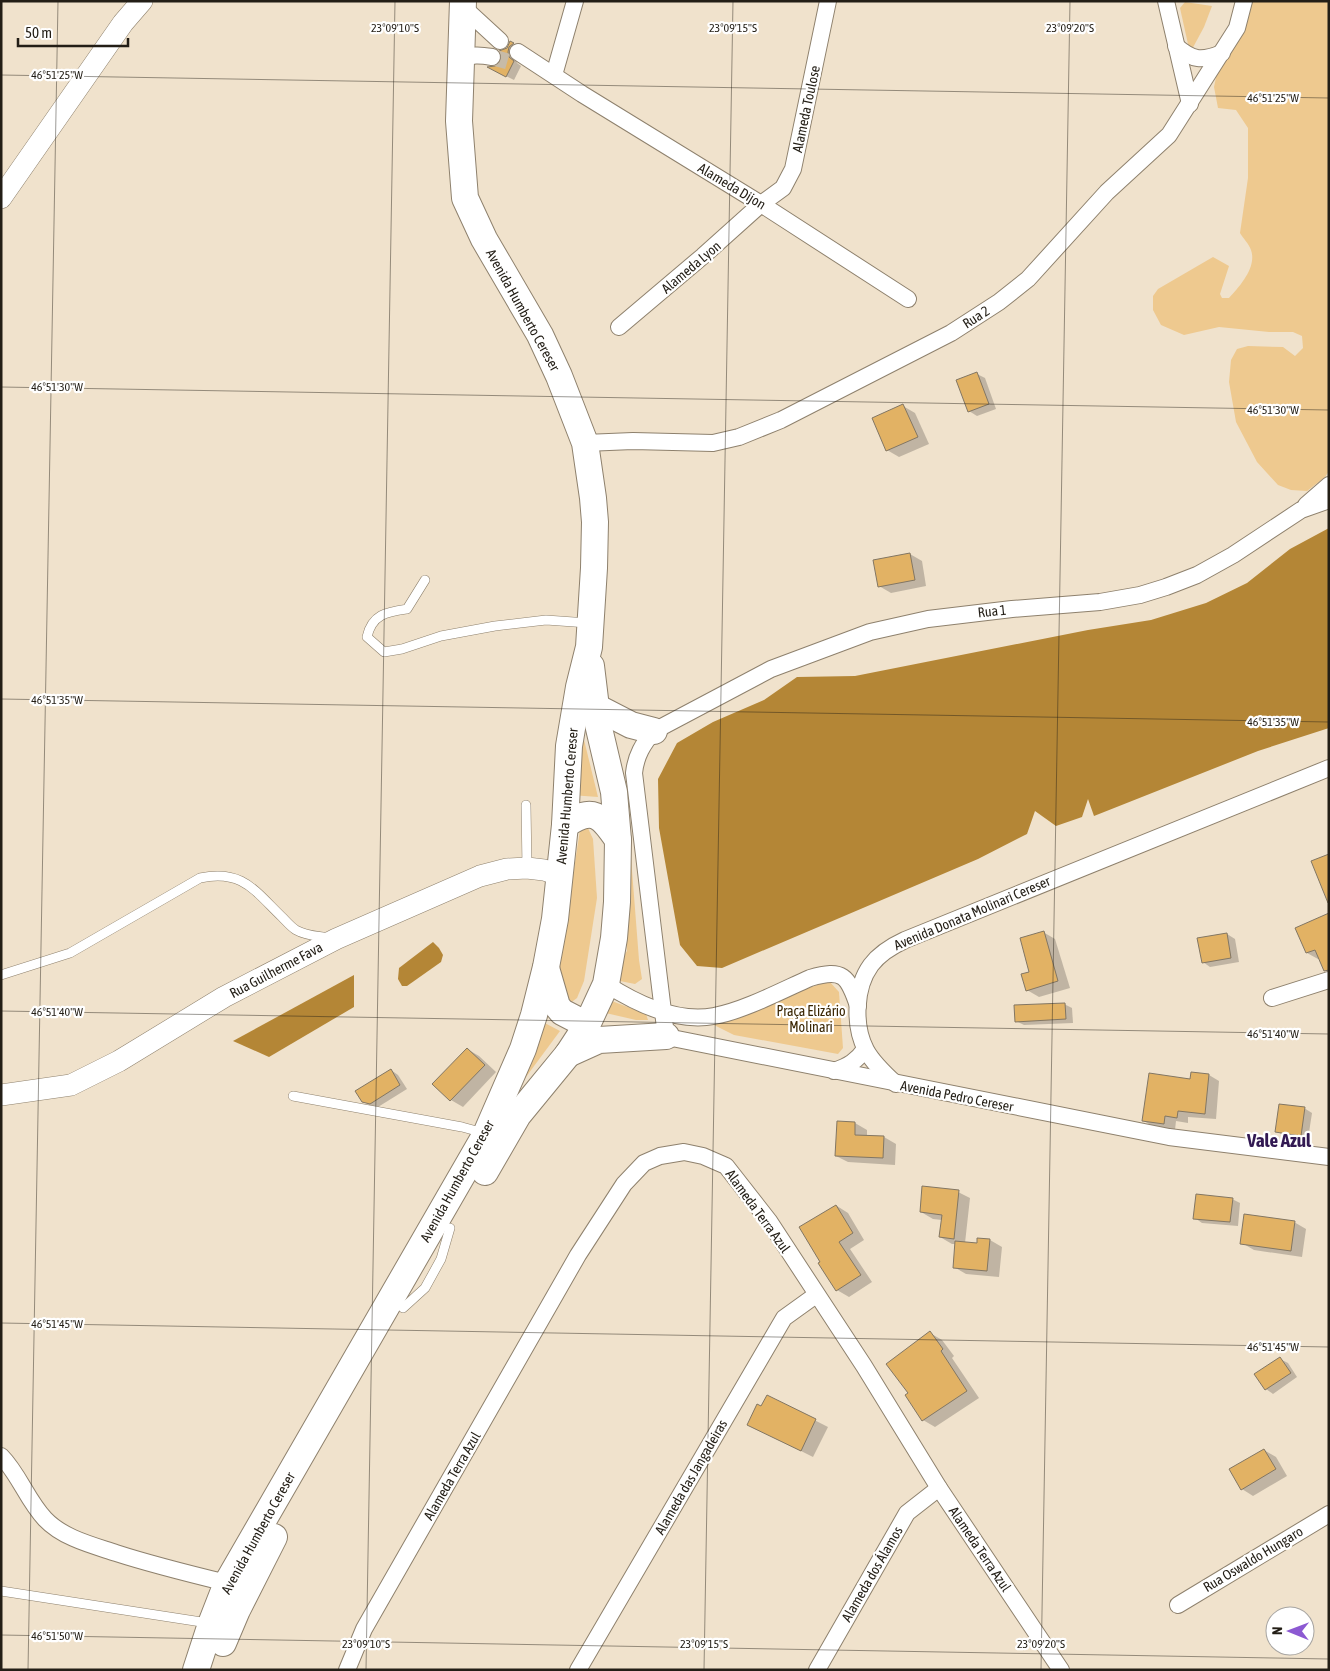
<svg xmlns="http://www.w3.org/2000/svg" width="1330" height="1671" viewBox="0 0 1330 1671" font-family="'Asap Condensed',sans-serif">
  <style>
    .green { fill: #eec98f }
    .water { fill: #b48636 }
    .shadow { fill: #0003 }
    .building { fill: #e2b264; stroke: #827663 }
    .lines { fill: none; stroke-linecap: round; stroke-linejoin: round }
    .minor-tunnel { stroke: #c7bba8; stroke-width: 16; stroke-dasharray: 16 8; stroke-linecap: butt }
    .service-casing { stroke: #8e816d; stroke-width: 10 }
    .minor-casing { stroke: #8e816d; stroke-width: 18 }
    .tertiary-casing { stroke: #8e816d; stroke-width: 22 }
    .primary-casing { stroke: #8e816d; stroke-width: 28 }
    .service { stroke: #fff; stroke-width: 9 }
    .minor { stroke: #fff; stroke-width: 16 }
    .tertiary { stroke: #fff; stroke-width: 21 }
    .primary { stroke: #fff; stroke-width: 26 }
    .ticks { fill: none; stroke: #231e16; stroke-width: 1; stroke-opacity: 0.45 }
    .labels { text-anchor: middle; stroke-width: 4.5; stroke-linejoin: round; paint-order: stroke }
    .street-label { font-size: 14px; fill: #231e16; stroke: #fff }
    .park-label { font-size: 14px; fill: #392502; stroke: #fff }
    .district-label { font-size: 19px; font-weight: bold; fill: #321952; stroke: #fff }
    .ticks-label { font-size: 12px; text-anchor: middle; fill: #231e16; stroke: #fff; stroke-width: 4.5; stroke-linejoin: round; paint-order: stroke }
  </style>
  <rect width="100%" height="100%" fill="#f0e2cc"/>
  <!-- green -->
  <g class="green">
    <path d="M 1240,1 L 1329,1 L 1329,471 L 1325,477 L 1307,491 L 1291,490 L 1278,485 L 1257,462 L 1236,422 L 1229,382 L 1231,360 L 1237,349 L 1248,346 L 1283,347 L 1295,356 L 1303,348 L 1302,336 L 1293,332 L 1269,332 L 1219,327 L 1184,335 L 1161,325 L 1153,310 L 1153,296 L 1158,289 L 1213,257 L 1229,266 L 1220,294 L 1222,298 L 1229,298 C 1240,286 1257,267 1251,250 C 1249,244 1243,238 1240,233 L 1248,178 L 1248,128 L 1236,110 L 1218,108 L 1214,87 L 1218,68 Z"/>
    <polygon points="1185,2 1212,6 1204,27 1190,53 1180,8"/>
    <polygon points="576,707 598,797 571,795"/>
    <polygon points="587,826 593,839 597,898 584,981 577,998 569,1004 555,992 580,830"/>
    <polygon points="629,832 639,960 642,979 635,984 620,981 616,967 627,951 622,834"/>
    <polygon points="829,981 839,992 843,1048 838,1054 734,1035 712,1024 747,1009"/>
    <polygon points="604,998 646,1014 648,1020 636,1020 597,1011"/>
    <polygon points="539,1020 560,1031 500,1112"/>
  </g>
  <!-- water -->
  <g class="water">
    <polygon points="1329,528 1329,728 1258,751 1094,816 1088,799 1082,817 1056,826 1035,811 1027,834 978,859 722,968 697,966 680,945 659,828 658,779 677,743 713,722 764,700 797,677 855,676 1088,630 1151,620 1206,603 1247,583 1290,549"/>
    <polygon points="433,942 439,948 443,955 441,962 407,986 402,986 398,979 399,968"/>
    <polygon points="354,975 354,1007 269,1057 233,1041"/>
  </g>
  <!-- shadow -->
  <g class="shadow">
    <polygon points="510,43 520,48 515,57 517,63 521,66 514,80 496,71"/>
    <polygon points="977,374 985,378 996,409 977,416 969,411"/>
    <polygon points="903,406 915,413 929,444 899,457 887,450"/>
    <polygon points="910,554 922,561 926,586 891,593 879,586"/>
    <polygon points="1329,916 1329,971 1324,968 1320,958 1318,959 1307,953 1297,929"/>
    <polygon points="1043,932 1055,939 1070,988 1039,997 1027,990"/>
    <polygon points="1227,934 1235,939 1239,962 1210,967 1203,962"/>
    <polygon points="1064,1004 1072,1008 1073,1023 1024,1025 1016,1021"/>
    <polygon points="467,1049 479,1056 496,1072 463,1107 451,1100 434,1084"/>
    <polygon points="391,1070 398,1075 407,1089 378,1107 371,1106 363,1101"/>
    <polygon points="1209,1075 1219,1081 1216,1119 1188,1117 1188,1123 1176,1121 1175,1130 1154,1127 1144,1121 1191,1080"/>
    <polygon points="1304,1108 1312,1113 1308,1139 1284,1136 1277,1131"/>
    <polygon points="838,1122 855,1123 867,1130 867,1136 884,1137 896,1144 895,1165 848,1162 836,1156"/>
    <polygon points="958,1192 970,1198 965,1243 978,1245 990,1240 1002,1247 999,1277 966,1274 954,1267 956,1244 952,1244 940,1237 942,1220 933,1219 921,1212"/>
    <polygon points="1232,1199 1240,1203 1238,1226 1202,1223 1195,1218"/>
    <polygon points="837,1206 848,1213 864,1240 850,1249 872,1282 849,1297 837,1290"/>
    <polygon points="1294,1222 1306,1229 1302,1257 1254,1250 1242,1243"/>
    <polygon points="930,1333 942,1340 954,1356 952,1358 979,1398 935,1427 923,1420 909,1394"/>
    <polygon points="1280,1359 1288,1363 1297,1377 1273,1394 1266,1389"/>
    <polygon points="767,1396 828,1427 813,1457 761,1431 762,1408"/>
    <polygon points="1264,1450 1276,1457 1287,1476 1253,1496 1242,1489"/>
  </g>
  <!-- building -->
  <g class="building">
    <polygon points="510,41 514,43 509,47 508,52 509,57 514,61 506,77 487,67 495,66 499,64 502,58 499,51 507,48"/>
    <polygon points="977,372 989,404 968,412 956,380"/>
    <polygon points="903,404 918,437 886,451 872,418"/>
    <polygon points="910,553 915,580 878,587 873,560"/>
    <polygon points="1329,854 1329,903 1328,903 1311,861"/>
    <polygon points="1329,913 1329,970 1324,971 1315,950 1306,953 1295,928"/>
    <polygon points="1044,931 1058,981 1026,991 1021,974 1029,972 1020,938"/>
    <polygon points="1227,933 1231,958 1202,963 1197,938"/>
    <polygon points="1065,1003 1066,1019 1015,1022 1014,1005"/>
    <polygon points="467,1048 485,1065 450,1101 432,1084"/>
    <polygon points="391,1069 400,1085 370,1104 362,1102 355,1091"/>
    <polygon points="1191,1072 1209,1074 1205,1114 1178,1111 1177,1118 1165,1116 1164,1124 1142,1121 1149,1073 1190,1079"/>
    <polygon points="1279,1104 1305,1107 1301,1136 1275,1132"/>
    <polygon points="837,1121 855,1122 855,1135 884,1136 883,1158 835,1156"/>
    <polygon points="922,1186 959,1190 954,1239 939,1237 942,1215 920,1212"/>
    <polygon points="1196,1194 1233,1198 1230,1222 1193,1219"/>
    <polygon points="836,1205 853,1233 839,1242 861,1275 836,1291 818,1263 820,1262 799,1227"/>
    <polygon points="1244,1214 1295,1221 1291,1251 1240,1244"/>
    <polygon points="977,1238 990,1239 987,1271 953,1268 955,1241 977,1243"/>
    <polygon points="930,1331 943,1349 941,1351 967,1391 922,1421 905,1395 908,1393 886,1364"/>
    <polygon points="1280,1357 1291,1373 1265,1390 1254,1374"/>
    <polygon points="767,1395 816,1419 801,1451 747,1425 757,1404 761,1406"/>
    <polygon points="1264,1449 1276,1469 1241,1490 1229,1469"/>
  </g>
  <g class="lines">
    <!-- minor-tunnel -->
    <polyline class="minor-tunnel" points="492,57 513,63"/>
    <!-- service casing -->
    <g class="service-casing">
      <g id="service">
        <path d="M 425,580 L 407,609 C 387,612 372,614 367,637 L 384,652 L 402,649 L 441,636 L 495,626 L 546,620 L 588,623"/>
        <polyline points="526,805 527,868"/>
        <path d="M 1,975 L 70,953 L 200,878 C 242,869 254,890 282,917 C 286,921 291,927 296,930 C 306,936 319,936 330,938"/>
        <polyline points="293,1096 462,1127 484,1133"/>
        <polyline points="403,1308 425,1288 441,1259 450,1228"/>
        <polyline points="1,1591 208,1623"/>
      </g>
    </g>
    <!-- minor casing -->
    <g class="minor-casing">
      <g id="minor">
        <polyline points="1166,1 1190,104"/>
        <polyline points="463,7 500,41"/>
        <path d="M 1176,46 C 1193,61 1202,61 1222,53"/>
        <polyline points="518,52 582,94 761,204 908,299"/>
        <path d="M 460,60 C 471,54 480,55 492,57"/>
        <polyline points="554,75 575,1"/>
        <polyline points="619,327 703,256 761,204 783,188 793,169 828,1"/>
        <polyline points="585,443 633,441 713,443 739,437 781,420 951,333 999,302 1028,279 1107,192 1169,135 1237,28 1244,1"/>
        <polyline points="1306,505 1329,485"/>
        <path d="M 606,984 C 637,1004 676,1023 714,1016 C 743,1011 783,990 810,978 C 843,968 848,976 858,1006"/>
        <polyline points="1272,998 1329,980"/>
        <polyline points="657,1035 1169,1137 1329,1157"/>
        <path d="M 666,1036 L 634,773 C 636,755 643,744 654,731 L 771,669 L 870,632 L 928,619 L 1012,609 L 1100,602 L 1140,595 L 1166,587 L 1197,575 L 1233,555 L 1301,510 L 1329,500"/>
        <path d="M 834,1071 C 848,1066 857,1061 865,1049"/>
        <path d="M 896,1084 C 885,1074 873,1063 866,1050 C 853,1025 855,987 871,965 C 880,953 892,946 905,940 L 1329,768"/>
        <path d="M 1,1456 C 19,1474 27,1500 45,1519 C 63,1538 92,1545 116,1553 C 153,1565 190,1574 227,1583"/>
        <polyline points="1178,1605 1329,1514"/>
        <polyline points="347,1670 364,1629 578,1255 624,1184 644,1163 660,1156 684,1152 703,1156 726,1166 769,1221 864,1366 939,1488 1061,1670"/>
        <polyline points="578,1670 784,1318 816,1295"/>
        <polyline points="817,1670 907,1513 939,1488"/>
      </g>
    </g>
    <!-- tertiary casing -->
    <g class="tertiary-casing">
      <g id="tertiary">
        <polyline points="1,198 123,23 142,1"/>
        <polyline points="1,1095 71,1085 119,1061 224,997 336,939 480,876 507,869 527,868 544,870 560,875"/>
      </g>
    </g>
    <!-- primary casing -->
    <g class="primary-casing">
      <g id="primary">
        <polyline points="596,707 631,725 654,731"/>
        <path d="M 565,825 C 593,806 601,815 618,840"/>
        <polyline points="546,968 557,1006 562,1012 587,1025"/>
        <polyline points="568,1054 599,1040 666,1036"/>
        <polyline points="485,1172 518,1115 568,1054 587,1025 606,984 614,938 617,902 618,840 614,792 598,724 591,666"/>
        <polyline points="223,1643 237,1610 274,1537"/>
        <polyline points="196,1670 211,1624 227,1583 486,1134 523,1049 534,1015 546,967 555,919 565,825 569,746 579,687 589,647 594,568 595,522 593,498 585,443 559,376 540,335 484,239 465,198 459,121 463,1"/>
      </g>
    </g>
    <!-- service -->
    <use href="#service" class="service"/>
    <!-- minor -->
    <use href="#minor" class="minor"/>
    <!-- tertiary -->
    <use href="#tertiary" class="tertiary"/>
    <!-- primary -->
    <use href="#primary" class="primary"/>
  </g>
  <!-- ticks -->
  <path class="ticks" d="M 1,75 L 1329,98M 1,387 L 1329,410M 1,699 L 1329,722M 1,1011 L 1329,1034M 1,1323 L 1329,1347M 1,1635 L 1329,1659M 28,1670 L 58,1M 366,1670 L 395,1M 704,1670 L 733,1M 1041,1670 L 1070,1"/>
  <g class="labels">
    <!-- street labels -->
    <g class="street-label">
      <text transform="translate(806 109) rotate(-78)" y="5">Alameda Toulose</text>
      <text transform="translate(732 186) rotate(31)" y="5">Alameda Dijon</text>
      <text transform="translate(691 267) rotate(-40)" y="5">Alameda Lyon</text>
      <text transform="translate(523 310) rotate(61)" y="5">Avenida Humberto Cereser</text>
      <text transform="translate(976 317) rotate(-33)" y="5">Rua 2</text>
      <text transform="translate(992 611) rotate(-6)" y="5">Rua 1</text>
      <text transform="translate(567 796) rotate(-85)" y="5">Avenida Humberto Cereser</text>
      <text transform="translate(972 913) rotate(-23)" y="5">Avenida Donata Molinari Cereser</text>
      <text transform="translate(276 970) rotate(-28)" y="5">Rua Guilherme Fava</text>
      <text transform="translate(957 1096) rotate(11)" y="5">Avenida Pedro Cereser</text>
      <text transform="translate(457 1181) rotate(-61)" y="5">Avenida Humberto Cereser</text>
      <text transform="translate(758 1211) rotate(54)" y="5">Alameda Terra Azul</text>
      <text transform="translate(452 1476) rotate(-60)" y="5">Alameda Terra Azul</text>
      <text transform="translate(691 1477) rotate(-60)" y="5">Alameda das Jangadeiras</text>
      <text transform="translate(258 1533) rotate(-61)" y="5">Avenida Humberto Cereser</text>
      <text transform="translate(980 1549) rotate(56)" y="5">Alameda Terra Azul</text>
      <text transform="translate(1253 1559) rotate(-31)" y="5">Rua Oswaldo Hungaro</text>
      <text transform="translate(872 1574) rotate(-60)" y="5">Alameda dos Álamos</text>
    </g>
    <!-- park labels -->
    <g class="park-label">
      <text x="811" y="1016">Praça Elizário<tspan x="811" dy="16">Molinari</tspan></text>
    </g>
    <!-- district labels -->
    <g class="district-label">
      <text x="1279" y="1147">Vale Azul</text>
    </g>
  </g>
  <g class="ticks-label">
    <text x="395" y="32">23°09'10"S</text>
    <text x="733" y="32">23°09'15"S</text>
    <text x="1070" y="32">23°09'20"S</text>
    <text x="57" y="79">46°51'25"W</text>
    <text x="1273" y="102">46°51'25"W</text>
    <text x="57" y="391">46°51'30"W</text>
    <text x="1273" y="414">46°51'30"W</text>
    <text x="57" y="704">46°51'35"W</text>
    <text x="1273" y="726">46°51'35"W</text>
    <text x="57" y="1016">46°51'40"W</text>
    <text x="1273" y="1038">46°51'40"W</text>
    <text x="57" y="1328">46°51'45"W</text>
    <text x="1273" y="1351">46°51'45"W</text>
    <text x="57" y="1640">46°51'50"W</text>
    <text x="366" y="1648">23°09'10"S</text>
    <text x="704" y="1648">23°09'15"S</text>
    <text x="1041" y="1648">23°09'20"S</text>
  </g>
  <!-- border -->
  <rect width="1330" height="1671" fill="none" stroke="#231e16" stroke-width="5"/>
  <!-- north arrow -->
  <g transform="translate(1290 1631) rotate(271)"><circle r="24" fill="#ffffff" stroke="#a7a5a2"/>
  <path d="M0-4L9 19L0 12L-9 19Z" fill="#8c59d2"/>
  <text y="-8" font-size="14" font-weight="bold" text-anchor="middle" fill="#231e16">N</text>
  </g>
  <!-- scale -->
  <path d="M18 38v8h110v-8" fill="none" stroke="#231e16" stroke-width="2.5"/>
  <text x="25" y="38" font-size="15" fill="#231e16" stroke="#ffffff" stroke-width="4" paint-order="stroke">50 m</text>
</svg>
